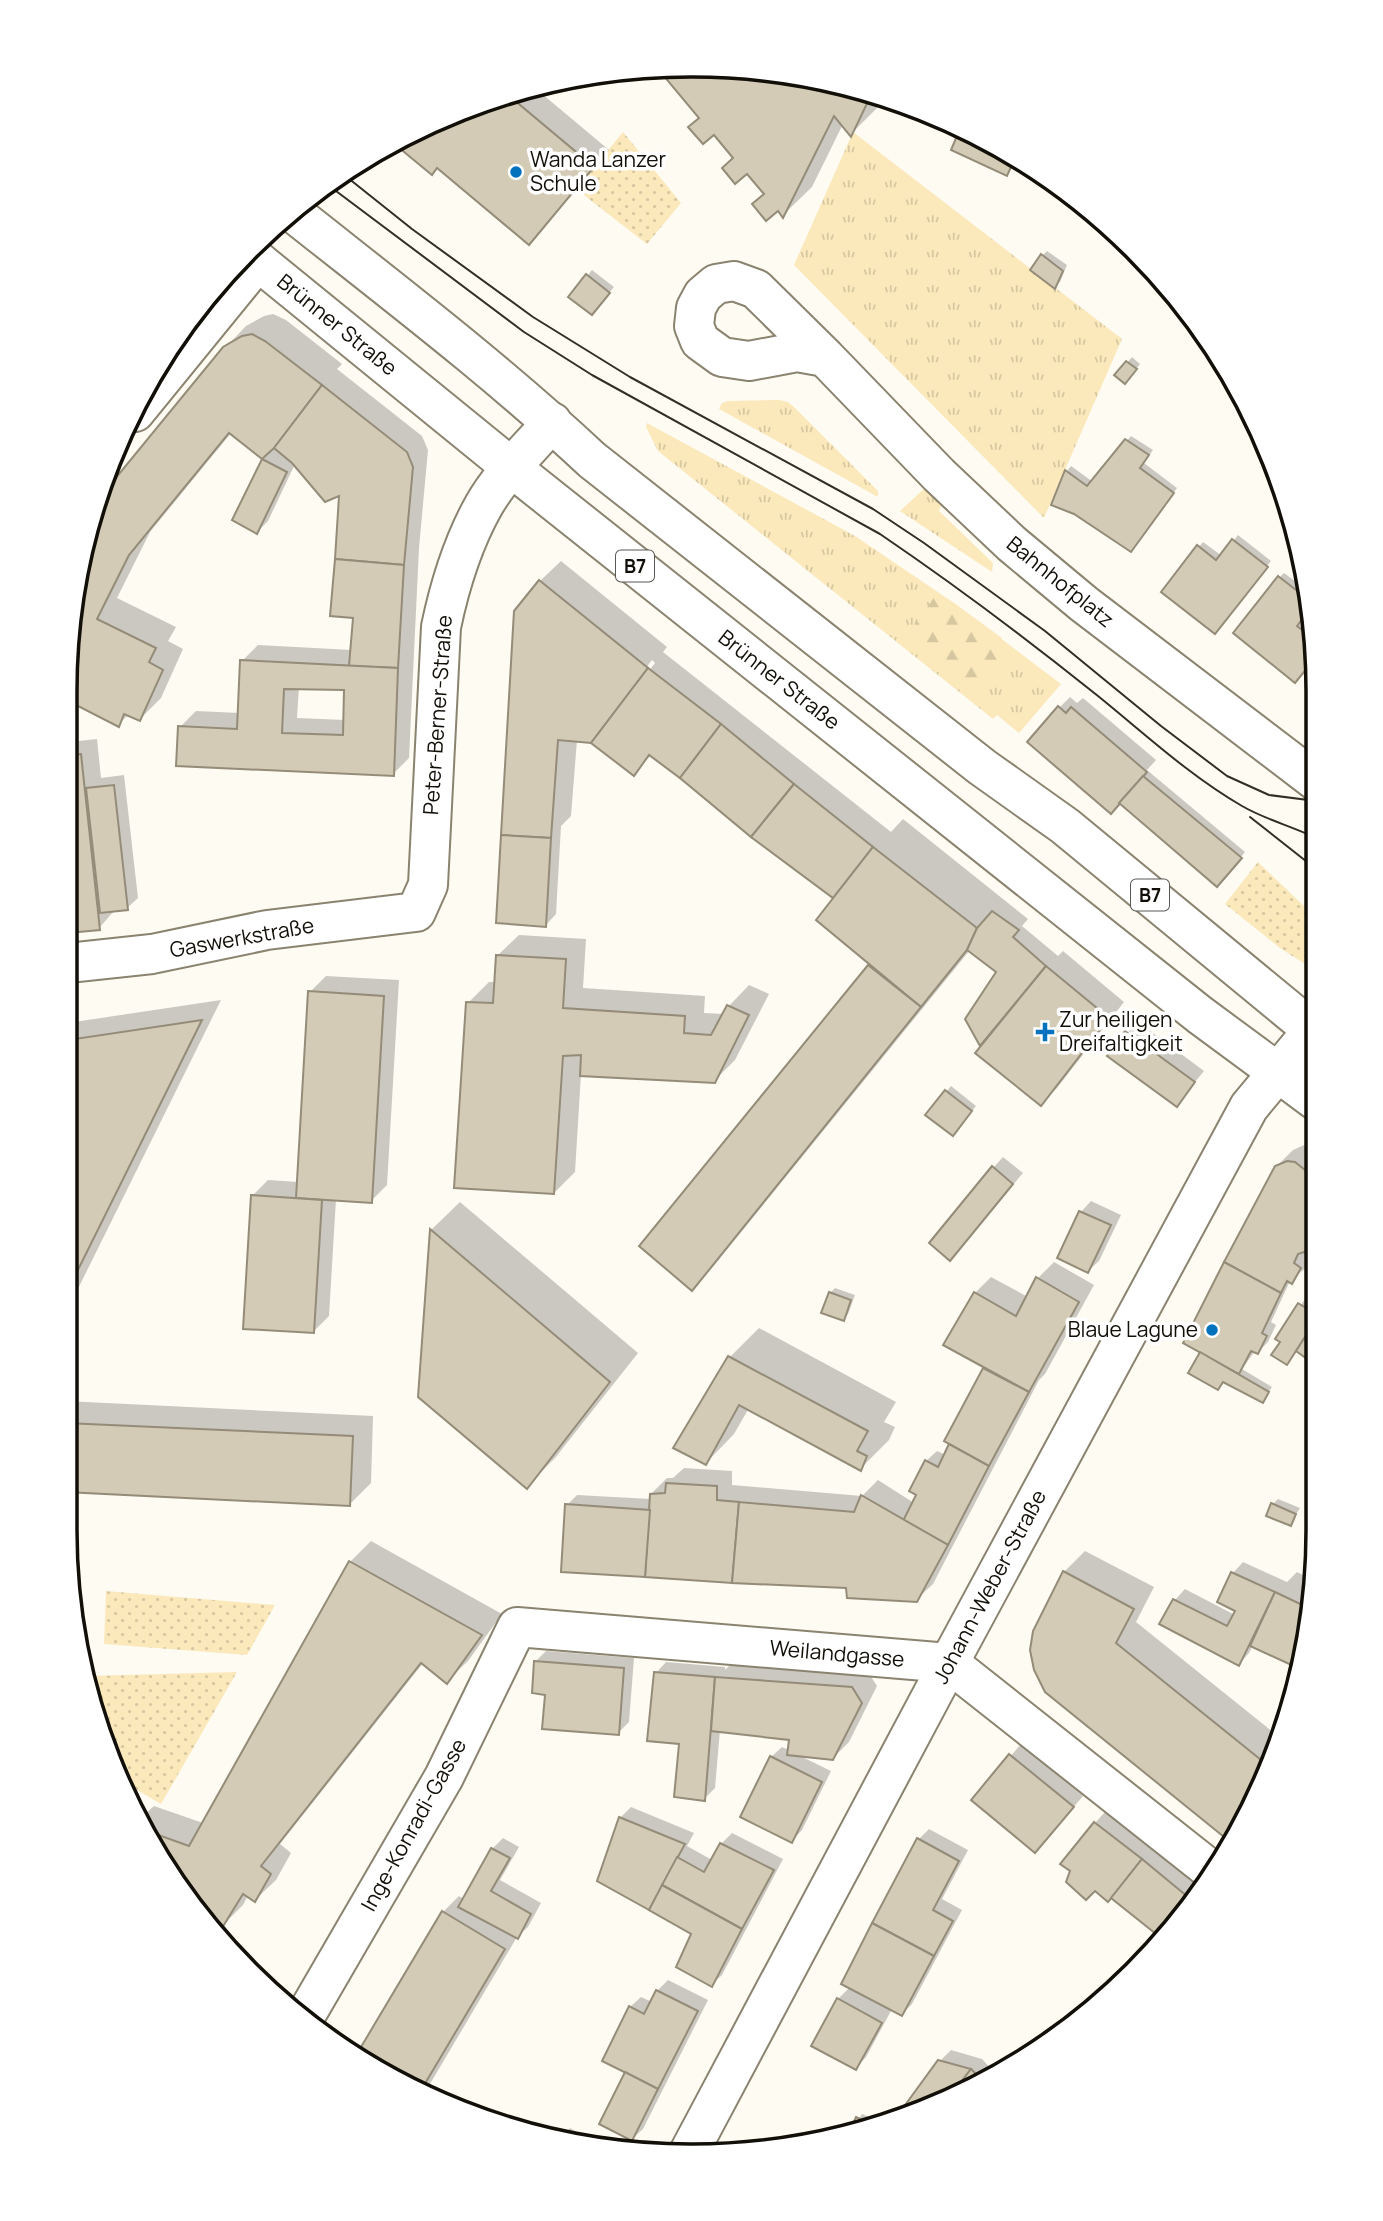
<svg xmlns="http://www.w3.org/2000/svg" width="1383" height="2221" viewBox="0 0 1383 2221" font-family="Manrope,sans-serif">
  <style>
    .grass { fill: url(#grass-tufts) }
    .forest { fill: url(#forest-firs) }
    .park { fill: url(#park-dots) }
    .shadow { fill: #0003; fill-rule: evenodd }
    .building { fill: #d3cbb6; stroke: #948c78; stroke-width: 2; fill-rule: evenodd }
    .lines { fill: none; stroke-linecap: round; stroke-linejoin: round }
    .minor-casing { stroke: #8a836f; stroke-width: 42 }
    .tertiary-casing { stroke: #8a836f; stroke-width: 42 }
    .primary-casing { stroke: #8a836f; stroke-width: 42 }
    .minor { stroke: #fff; stroke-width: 38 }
    .tertiary { stroke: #fff; stroke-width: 38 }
    .primary { stroke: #fff; stroke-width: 38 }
    .tram { stroke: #312e26; stroke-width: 2 }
    .poi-dot { fill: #0572bd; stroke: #fff; stroke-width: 2.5 }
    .labels { text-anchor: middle; stroke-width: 7; stroke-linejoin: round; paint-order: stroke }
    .shield { fill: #fff; stroke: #595752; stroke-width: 2 }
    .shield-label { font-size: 19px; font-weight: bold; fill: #120f08 }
    .poi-label { font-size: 21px; fill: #120f08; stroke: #fff; text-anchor: start }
    .street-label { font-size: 21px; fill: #120f08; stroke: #fff }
    .rim { fill: none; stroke: #120f08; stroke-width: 3.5 }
  </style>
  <defs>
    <pattern id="grass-tufts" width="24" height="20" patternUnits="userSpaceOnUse" patternTransform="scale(1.75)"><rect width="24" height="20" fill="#fbe9bc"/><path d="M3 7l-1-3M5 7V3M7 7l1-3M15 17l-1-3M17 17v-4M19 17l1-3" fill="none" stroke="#d6c7a0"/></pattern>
    <pattern id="forest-firs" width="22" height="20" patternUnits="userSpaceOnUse" patternTransform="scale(1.75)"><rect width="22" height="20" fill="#fbe9bc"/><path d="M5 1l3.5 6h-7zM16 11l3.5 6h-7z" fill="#d6c7a0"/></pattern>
    <pattern id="park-dots" width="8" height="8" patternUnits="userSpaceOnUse" patternTransform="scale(1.75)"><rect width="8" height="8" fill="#fbe9bc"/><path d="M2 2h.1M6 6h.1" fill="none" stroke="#d6c7a0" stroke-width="1.8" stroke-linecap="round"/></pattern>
  </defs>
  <rect width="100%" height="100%" fill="#fefbf2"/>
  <!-- grass -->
  <g class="grass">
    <polygon points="853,132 1122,339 1044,518 794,265"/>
    <polygon points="779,400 788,402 795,408 878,491 878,497 719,409 722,403 728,401"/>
    <polygon points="647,423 855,536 954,603 1061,684 1019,733 997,715 993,719 658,451 646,427"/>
    <polygon points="927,486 943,501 939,511 993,563 992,572 900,511"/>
  </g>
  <!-- forest -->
  <polygon class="forest" points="935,596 950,607 954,603 1002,638 1004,679 964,686 917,651 915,625"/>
  <!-- park -->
  <g class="park">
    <polygon points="623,132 681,203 647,244 576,189"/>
    <polygon points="1258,862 1306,908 1314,898 1316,900 1316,971 1280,948 1225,904"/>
    <polygon points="106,1591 275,1605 247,1655 104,1644"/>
    <polygon points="237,1672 161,1804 127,1784 98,1731 89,1676"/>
  </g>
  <!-- shadow -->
  <g class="shadow">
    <polygon points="732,66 853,86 883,97 879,106 851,134 843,124 812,187 783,215 660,68"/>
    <polygon points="535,88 609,150 529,243 438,167 394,141 490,98"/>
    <polygon points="963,127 968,129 1019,161 1007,174"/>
    <polygon points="1047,251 1067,265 1060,282 1055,286 1042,256"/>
    <polygon points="592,270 614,287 596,308 571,296"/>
    <path d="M 273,314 L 286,320 L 342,364 L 337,369 L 422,436 L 428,450 L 419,548 L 409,758 L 393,774 L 180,727 L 196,711 L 240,713 L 242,661 L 258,645 L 352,650 L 355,616 L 341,494 L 295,464 L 268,521 L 257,532 L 235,519 L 264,458 L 231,433 L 150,532 L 117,598 L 176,627 L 168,641 L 183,649 L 161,698 L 140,719 L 129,714 L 118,725 L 71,701 L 70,704 L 70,610 L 100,500 L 225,348 L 246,326 L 264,316 ZM 299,687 L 346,689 L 345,720 L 297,718 Z"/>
    <polygon points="1132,357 1140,364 1130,377 1117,375"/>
    <polygon points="1131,436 1153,450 1144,463 1177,488 1136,544 1075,512 1054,504 1067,471 1071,466 1093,482"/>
    <polygon points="1238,535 1271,561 1220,627 1199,547 1203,542 1222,556"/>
    <path d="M 561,561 L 667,647 L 663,652 L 891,832 L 903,819 L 1028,919 L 1022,926 L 1058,956 L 1063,951 L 1124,1002 L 1057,1088 L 1041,1103 L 982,1046 L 967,1019 L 998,972 L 970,950 L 712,1268 L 692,1289 L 641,1246 L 871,964 L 836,898 L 752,835 L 652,754 L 634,774 L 591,742 L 577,740 L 571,816 L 561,826 L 556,914 L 546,925 L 540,581 ZM 652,660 L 655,663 L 609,723 L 604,723 Z"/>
    <polygon points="1284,573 1307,590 1310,608 1301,620 1314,630 1317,650 1300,676 1280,577"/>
    <polygon points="1070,697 1077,703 1083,698 1156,760 1147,770 1245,852 1222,880 1120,802 1059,708"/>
    <polygon points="97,739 101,778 124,775 138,898 127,908 115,910 99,928 68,931 69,742"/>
    <polygon points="519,935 586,939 583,988 705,996 704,1013 724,1014 729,1006 749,985 769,994 735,1060 714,1081 581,1074 575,1172 554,1193 468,1003 489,982 496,982 498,955"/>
    <polygon points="326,976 399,980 387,1185 371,1201 336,1199 329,1316 313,1332 252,1196 268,1180 298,1182 310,992"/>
    <polygon points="221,1000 66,1313 68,1029 74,1022"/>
    <polygon points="1137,1021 1204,1071 1176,1105 1110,1056"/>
    <polygon points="951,1086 976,1106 958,1129 928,1114"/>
    <polygon points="1304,1145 1315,1150 1314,1255 1308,1266 1290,1281 1271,1322 1276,1325 1268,1342 1258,1352 1255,1351 1242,1369 1272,1387 1263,1401 1224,1381 1218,1388 1202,1351 1276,1167 1293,1150"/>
    <polygon points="1003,1157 1023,1173 950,1259 993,1168"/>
    <polygon points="1091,1201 1121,1215 1099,1261 1088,1271 1059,1258 1081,1212"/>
    <polygon points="460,1202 638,1353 555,1458 526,1487 431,1230"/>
    <polygon points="1054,1262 1094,1285 1045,1374 1039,1380 933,1584 916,1600 847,1586 567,1505 577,1495 651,1499 651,1494 667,1478 673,1478 684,1468 732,1471 732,1485 862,1496 878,1480 914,1503 926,1461 937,1451 946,1455 986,1367 975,1293 991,1277 1028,1297 1038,1278"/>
    <polygon points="835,1288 855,1295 848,1314 843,1319 830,1293"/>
    <polygon points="1305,1299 1314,1305 1314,1361 1297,1350 1287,1363 1282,1342 1278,1339"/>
    <polygon points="759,1328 896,1402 884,1422 895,1427 889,1440 860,1469 749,1408 734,1434 706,1463 730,1357"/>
    <polygon points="65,1401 373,1416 371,1483 350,1504 65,1490"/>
    <polygon points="1278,1499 1300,1508 1290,1524 1273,1504"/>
    <polygon points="371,1541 502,1614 468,1661 447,1681 423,1663 280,1844 291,1853 276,1880 255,1900 248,1895 243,1905 222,1926 194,1911 143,1816 154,1806 203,1823 350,1562"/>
    <polygon points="1085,1551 1154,1587 1136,1622 1279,1737 1271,1769 1230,1839 1047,1691 1035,1632 1064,1572"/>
    <polygon points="1243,1562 1287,1582 1297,1572 1313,1580 1313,1611 1298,1666 1253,1645 1249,1653 1239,1664 1162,1623 1175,1600 1185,1589 1235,1615 1237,1610 1233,1573"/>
    <polygon points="546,1651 634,1658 629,1722 618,1733 535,1662"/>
    <polygon points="666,1662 725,1667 725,1670 733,1662 868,1672 877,1686 849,1742 833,1758 798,1755 831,1771 802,1830 792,1841 771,1757 782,1747 789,1750 791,1738 720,1730 715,1788 704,1799 681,1743 656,1673"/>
    <polygon points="1021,1744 1083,1796 1045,1841 973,1800"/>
    <polygon points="631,1807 694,1833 687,1846 712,1860 721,1844 732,1833 783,1859 722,1975 711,1985 694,1933 620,1818"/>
    <polygon points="1105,1812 1202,1889 1189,1911 1163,1937 1112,1896 1095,1823"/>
    <polygon points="929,1829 968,1850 942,1899 962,1910 912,2004 902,2014 892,2009 866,2057 856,2068 838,1999 850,1987 919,1839"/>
    <polygon points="503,1838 519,1847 500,1880 541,1903 528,1927 517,1937 427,2089 360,2053 443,1912 459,1896 464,1899 492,1849"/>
    <polygon points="668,1980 708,2000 643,2129 632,2139 627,2072 630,2007 641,1997 652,2002 657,1991"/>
    <polygon points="951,2050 982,2059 992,2070 895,2122 940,2061"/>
    <polygon points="862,2114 886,2124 852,2130"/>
    <polygon points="570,2128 591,2140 563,2135"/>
  </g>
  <!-- building -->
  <g class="building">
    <polygon points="732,66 853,86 872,93 851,137 834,116 783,218 778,211 766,221 752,204 764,194 747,174 735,184 722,168 733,158 714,135 703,144 688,127 699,118 658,69"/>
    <polygon points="507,94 594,167 529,245 437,168 432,175 392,142 490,98"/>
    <polygon points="961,126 1015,158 1007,176 951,150"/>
    <polygon points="1041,254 1063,271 1055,289 1030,270"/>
    <polygon points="586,274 610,293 592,315 568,297"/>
    <polygon points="252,334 265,341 322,385 274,448 262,459 229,433 129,555 97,619 156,648 149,662 163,670 140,721 124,714 119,727 70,702 70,610 101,496 223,347 242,336"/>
    <polygon points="1126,361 1137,369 1125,384 1114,375"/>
    <polygon points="322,385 407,452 413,467 404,565 335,559 339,496 325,502 292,463 274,448"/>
    <polygon points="1125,439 1149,455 1140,468 1174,493 1131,552 1074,514 1051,505 1065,470 1087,486"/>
    <polygon points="262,459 287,472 257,534 232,520"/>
    <polygon points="1232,539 1268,567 1215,634 1161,592 1197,545 1216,560"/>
    <polygon points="335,559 404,565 398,668 349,666 353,618 330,616"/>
    <polygon points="1278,576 1309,600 1310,609 1297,626 1315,640 1317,650 1317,656 1295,683 1233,633"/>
    <polygon points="539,580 648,668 591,743 558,740 551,838 501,835 514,611"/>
    <path d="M 240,660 L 398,668 L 394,776 L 176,766 L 178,726 L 237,729 ZM 284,689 L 344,690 L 343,735 L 282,733 Z"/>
    <polygon points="648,668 721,724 680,778 649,755 634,776 591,743"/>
    <polygon points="1058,706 1066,713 1071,707 1147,772 1111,814 1027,742"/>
    <polygon points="721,724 794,784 751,837 680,778"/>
    <polygon points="81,754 100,930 68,933 69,755"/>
    <polygon points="1143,776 1242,858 1217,887 1119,803"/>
    <polygon points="794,784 873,847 833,898 751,837"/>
    <polygon points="114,785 128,910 100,913 86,788"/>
    <polygon points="501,835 551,838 546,927 496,923"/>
    <polygon points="873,847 977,928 967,950 921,1007 816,920"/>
    <polygon points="992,911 1019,930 1013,937 1046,966 980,1046 965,1019 996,972 967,950 977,928"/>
    <polygon points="496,955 566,959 563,1008 685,1016 684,1033 711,1035 727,1005 749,1015 715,1083 580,1076 581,1055 563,1056 554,1194 454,1188 466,1002 493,1003"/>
    <polygon points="868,965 921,1007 692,1291 639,1246"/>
    <polygon points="1046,966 1109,1018 1041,1106 975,1053"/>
    <polygon points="308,991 384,996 372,1203 296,1198"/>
    <polygon points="202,1020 66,1294 68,1040"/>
    <polygon points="1125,1031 1195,1082 1177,1107 1107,1056"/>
    <polygon points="945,1090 972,1111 953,1136 925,1115"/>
    <polygon points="1287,1161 1295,1162 1315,1178 1314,1257 1307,1251 1298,1254 1294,1263 1301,1268 1292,1284 1287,1281 1281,1293 1224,1262 1275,1166"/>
    <polygon points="992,1166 1013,1184 950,1261 929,1243"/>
    <polygon points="251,1195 322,1200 314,1333 243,1329"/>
    <polygon points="1079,1211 1111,1225 1088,1273 1057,1258"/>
    <polygon points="430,1229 610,1382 527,1489 418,1397"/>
    <polygon points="1224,1262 1281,1293 1262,1333 1267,1336 1258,1354 1251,1351 1239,1374 1183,1343"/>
    <polygon points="1036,1277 1079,1302 1029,1392 943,1345 974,1292 1016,1316"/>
    <polygon points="829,1292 851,1300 844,1321 821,1313"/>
    <polygon points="1298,1303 1314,1313 1314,1323 1287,1365 1271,1355 1280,1342 1275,1339"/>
    <polygon points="1314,1323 1314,1364 1296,1351"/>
    <polygon points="1200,1352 1269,1392 1263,1403 1223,1382 1218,1390 1188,1373"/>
    <polygon points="728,1356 868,1431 857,1451 867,1456 861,1471 739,1405 706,1465 673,1448"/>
    <polygon points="983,1368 1029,1392 989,1466 944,1441"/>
    <polygon points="65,1423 353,1436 350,1506 65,1492"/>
    <polygon points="949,1444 989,1466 948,1545 903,1521 916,1495 909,1491 925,1460 938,1467"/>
    <polygon points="666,1483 717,1486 717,1500 739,1502 732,1583 645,1577 650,1494 665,1493"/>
    <polygon points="861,1495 948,1545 917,1602 847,1598 846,1588 732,1583 739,1502 854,1512"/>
    <polygon points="1271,1503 1296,1514 1291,1526 1266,1516"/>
    <polygon points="565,1504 650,1510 645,1577 561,1572"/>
    <polygon points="349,1561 482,1635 447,1684 421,1663 261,1866 271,1874 255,1902 243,1894 222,1928 205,1922 194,1911 153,1833 189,1846"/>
    <polygon points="1063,1571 1134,1609 1116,1643 1271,1768 1229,1841 1045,1692 1034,1670 1030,1650 1033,1631"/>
    <polygon points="1231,1572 1275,1592 1239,1666 1159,1624 1173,1599 1227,1626 1235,1611 1217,1602"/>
    <polygon points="1275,1592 1313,1610 1298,1668 1250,1646"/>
    <polygon points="534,1661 624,1668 619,1735 542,1729 545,1695 532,1693"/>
    <polygon points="654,1672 715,1677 705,1801 674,1797 679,1744 647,1741"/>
    <polygon points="715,1677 852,1687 862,1703 833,1760 787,1755 789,1740 711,1731"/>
    <polygon points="1009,1754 1074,1807 1035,1853 971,1800"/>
    <polygon points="770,1756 822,1782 792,1843 740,1817"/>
    <polygon points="619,1817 685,1844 649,1910 597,1881"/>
    <polygon points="1094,1822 1142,1859 1108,1902 1095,1891 1086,1900 1066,1882 1070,1871 1060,1864"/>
    <polygon points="917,1838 959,1861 933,1910 953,1921 934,1956 872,1923"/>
    <polygon points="720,1843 774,1870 742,1929 662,1885 677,1857 704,1872"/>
    <polygon points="491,1848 510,1858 491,1891 531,1914 518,1939 458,1907"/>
    <polygon points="1142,1859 1194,1902 1189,1911 1161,1938 1111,1898"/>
    <polygon points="662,1885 742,1929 712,1987 676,1967 691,1934 649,1910"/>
    <polygon points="442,1911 505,1949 423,2087 358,2052"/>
    <polygon points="872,1923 934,1956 902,2016 841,1984"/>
    <polygon points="656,1990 698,2011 658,2089 602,2061 629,2006 644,2014"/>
    <polygon points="837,1998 882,2023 856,2070 811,2046"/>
    <polygon points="938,2060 971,2069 954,2091 892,2123"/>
    <polygon points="971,2069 979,2077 954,2091"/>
    <polygon points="625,2072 658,2089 632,2141 599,2124"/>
    <polygon points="856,2117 875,2126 850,2130"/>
  </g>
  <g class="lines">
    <!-- minor casing -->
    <g class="minor-casing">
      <g id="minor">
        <polyline points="825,357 797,352 749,361 722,357 700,341 694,326 696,308 703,295 716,284 734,281 756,289 825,357 939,475 1012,544 1084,604 1316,781"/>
        <polyline points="135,412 258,261"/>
        <path d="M 68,963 L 152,954 L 267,930 L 416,912 L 428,885 L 441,627 C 450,584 462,544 484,505 C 501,475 529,449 552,422"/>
        <polyline points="303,2020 444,1777 517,1627 949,1663 1212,1871"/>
      </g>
    </g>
    <!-- tertiary casing -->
    <g class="tertiary-casing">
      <polyline id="tertiary" points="687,2156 949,1663 1249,1107 1313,1030"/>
    </g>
    <!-- primary casing -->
    <g class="primary-casing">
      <g id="primary">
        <path d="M 291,211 C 393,292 497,371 592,460 L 982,767 L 1065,826 L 1315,1032"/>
        <polyline points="248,253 512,468 1200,1015 1315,1100"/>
      </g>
    </g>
    <!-- minor -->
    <use href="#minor" class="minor"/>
    <!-- tertiary -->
    <use href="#tertiary" class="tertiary"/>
    <!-- primary -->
    <use href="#primary" class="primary"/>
    <!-- tram -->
    <g class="tram">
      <polyline points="343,174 412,229 533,317 630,377 873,509 924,543 1045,631 1161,726 1227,776 1269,795 1316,801"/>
      <path d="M 328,185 L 524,332 L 592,375 L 880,534 C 955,585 1027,639 1098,696 C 1145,734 1190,776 1242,806 C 1266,820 1292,826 1316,838"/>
      <polyline points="1250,817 1316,869"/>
    </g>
  </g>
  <!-- markers -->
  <g class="poi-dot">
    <circle cx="516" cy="172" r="7"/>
    <path d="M1041.5 1021.5h7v7h7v7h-7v7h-7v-7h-7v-7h7z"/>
    <circle cx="1212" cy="1330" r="7"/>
  </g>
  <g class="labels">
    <!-- shield labels -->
    <g class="shield">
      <rect x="616" y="550.5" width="38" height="31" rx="5"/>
      <rect x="1131" y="879.5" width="38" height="31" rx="5"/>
    </g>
    <g class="shield-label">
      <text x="635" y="573">B7</text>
      <text x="1150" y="902">B7</text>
    </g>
    <!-- poi labels -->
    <g class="poi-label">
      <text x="530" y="167">Wanda Lanzer<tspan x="530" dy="24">Schule</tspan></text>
      <text x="1059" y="1027">Zur heiligen<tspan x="1059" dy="24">Dreifaltigkeit</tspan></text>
      <text x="1198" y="1337" text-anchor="end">Blaue Lagune</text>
    </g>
    <!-- street labels -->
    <g class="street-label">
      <text transform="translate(337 325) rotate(39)" y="7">Brünner Straße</text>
      <text transform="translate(1060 582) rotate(39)" y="7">Bahnhofplatz</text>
      <text transform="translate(779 680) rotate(38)" y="7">Brünner Straße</text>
      <text transform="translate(438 715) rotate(-86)" y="7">Peter-Berner-Straße</text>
      <text transform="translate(242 938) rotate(-10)" y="7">Gaswerkstraße</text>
      <text transform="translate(990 1587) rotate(-62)" y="7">Johann-Weber-Straße</text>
      <text transform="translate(837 1654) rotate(5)" y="7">Weilandgasse</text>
      <text transform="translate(414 1825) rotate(-61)" y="7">Inge-Konradi-Gasse</text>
    </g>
  </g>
  <!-- crop -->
  <path d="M0 0H1383V2221H0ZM691 77H692A614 614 0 0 1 1306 691V1530A614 614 0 0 1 692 2144H691A614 614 0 0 1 77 1530V691A614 614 0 0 1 691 77Z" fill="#fff" fill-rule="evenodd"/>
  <path class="rim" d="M691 77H692A614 614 0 0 1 1306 691V1530A614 614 0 0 1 692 2144H691A614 614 0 0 1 77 1530V691A614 614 0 0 1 691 77Z"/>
</svg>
